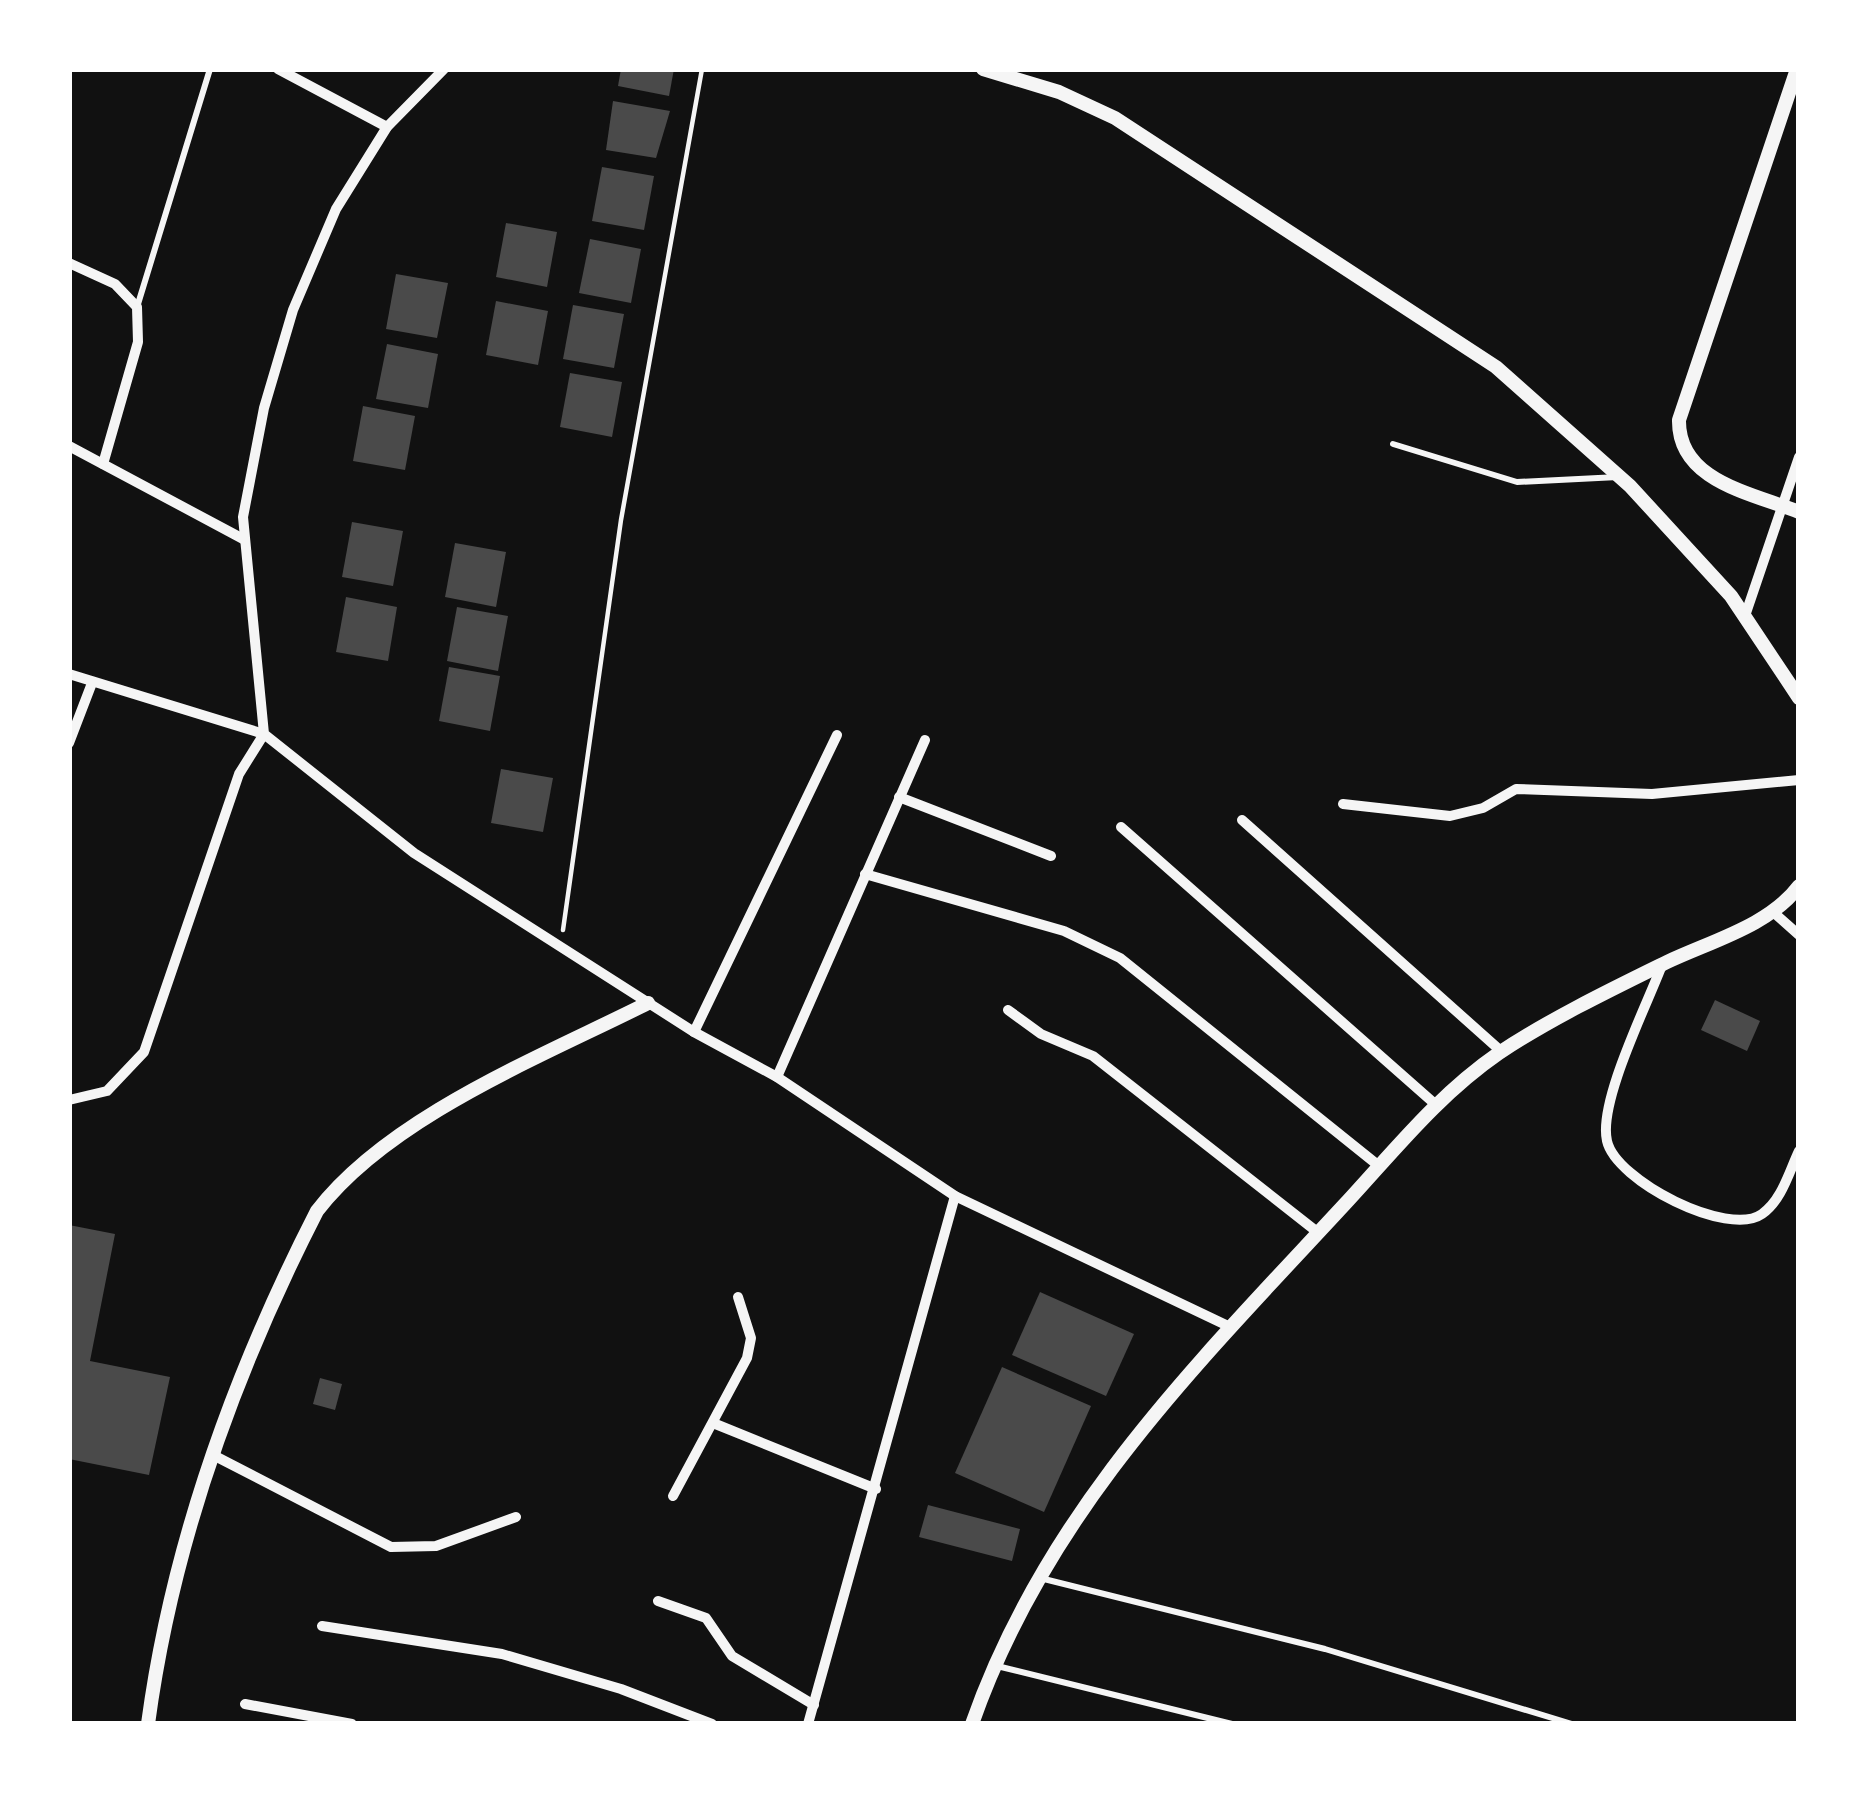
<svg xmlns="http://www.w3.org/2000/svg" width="1868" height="1793" viewBox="0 0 1868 1793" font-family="'IBM Plex Sans',sans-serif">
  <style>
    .building { fill: #4a4a4a }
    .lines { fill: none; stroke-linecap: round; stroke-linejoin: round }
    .path { stroke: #f5f5f5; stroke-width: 4.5 }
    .service { stroke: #f5f5f5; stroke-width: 6 }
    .minor { stroke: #f5f5f5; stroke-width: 10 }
    .tertiary { stroke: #f5f5f5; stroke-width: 14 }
  </style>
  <rect width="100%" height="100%" fill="#111"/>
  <!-- building -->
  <g class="building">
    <polygon points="621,69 674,69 669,96 618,86"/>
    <polygon points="613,101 670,111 656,158 606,150"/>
    <polygon points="602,167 654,176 644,230 592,221"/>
    <polygon points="506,223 557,232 547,287 496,277"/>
    <polygon points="590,239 641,249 631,303 579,293"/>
    <polygon points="396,274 448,283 437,338 386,329"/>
    <polygon points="496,301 548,311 538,365 486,355"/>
    <polygon points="573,305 624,314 614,368 563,359"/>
    <polygon points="387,344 438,354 428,408 376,399"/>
    <polygon points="570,373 622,382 612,437 560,427"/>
    <polygon points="363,406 415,416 405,470 353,461"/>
    <polygon points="352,522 403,531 393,586 342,577"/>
    <polygon points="455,543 506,552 496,607 445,597"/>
    <polygon points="346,597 397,607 388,661 336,652"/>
    <polygon points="457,607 508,616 498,671 447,661"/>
    <polygon points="449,667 500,676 490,731 439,721"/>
    <polygon points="501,769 553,778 543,832 491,823"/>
    <polygon points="1715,1000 1760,1021 1747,1051 1701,1030"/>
    <polygon points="69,1225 115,1234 90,1361 170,1377 149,1475 69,1459"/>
    <polygon points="1040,1292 1134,1334 1106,1396 1012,1355"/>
    <polygon points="1002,1367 1091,1406 1044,1512 955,1473"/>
    <polygon points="320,1378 342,1384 335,1410 313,1404"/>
    <polygon points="928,1505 1020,1529 1012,1561 919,1537"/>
  </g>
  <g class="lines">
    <!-- path -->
    <polyline class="path" points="563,930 621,520 702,69"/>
    <!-- service -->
    <g class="service">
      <polyline points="138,304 210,69"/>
      <polyline points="1393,444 1517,482 1618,477"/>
      <polyline points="1044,1579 1325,1649 1572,1724"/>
      <polyline points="997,1666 1232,1724"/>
    </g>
    <!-- minor -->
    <g class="minor">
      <polyline points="278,69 387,127"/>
      <polyline points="444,69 387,127 336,209 293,310 264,408 243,517 264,734 414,853 694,1032 777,1077 955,1196 1226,1325"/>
      <polyline points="69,263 115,284 137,307 138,342 103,464"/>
      <polyline points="69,446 245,540"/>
      <polyline points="1745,616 1799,457"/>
      <polyline points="69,674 264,734 239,774 144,1052 107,1091 69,1100"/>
      <polyline points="69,743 92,683"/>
      <polyline points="899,797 1051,856"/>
      <polyline points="1343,804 1450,816 1483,808 1516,789 1652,794 1799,780"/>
      <polyline points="1242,820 1502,1052"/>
      <polyline points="1121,827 1435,1104"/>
      <polyline points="865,874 1064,931 1120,958 1379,1166"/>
      <polyline points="1772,911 1799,935"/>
      <path d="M 1662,965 C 1647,1005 1598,1102 1607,1141 C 1616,1181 1728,1238 1762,1214 C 1782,1200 1789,1172 1799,1151"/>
      <polyline points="1008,1010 1041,1034 1093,1056 1316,1231"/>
      <polyline points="694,1032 837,735"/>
      <polyline points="777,1077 925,740"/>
      <polyline points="713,1423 876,1489"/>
      <polyline points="213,1455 391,1547 436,1546 516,1517"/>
      <polyline points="673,1496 747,1358 751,1338 738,1297"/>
      <polyline points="658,1601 706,1618 732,1656 814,1705"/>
      <polyline points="322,1626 502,1654 621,1689 712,1724"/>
      <polyline points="245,1704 352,1724"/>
      <polyline points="808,1724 955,1196"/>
    </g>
    <!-- tertiary -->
    <g class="tertiary">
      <polyline points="983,69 1059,92 1115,118 1496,367 1630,486 1731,596 1799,698"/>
      <path d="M 1797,69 L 1679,420 C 1678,481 1751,493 1799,512"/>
      <path d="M 148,1724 C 172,1545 235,1371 317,1211 C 390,1116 543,1056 648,1003"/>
      <path d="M 972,1724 C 1046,1512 1196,1365 1344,1205 C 1394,1151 1438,1095 1499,1053 C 1550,1019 1612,989 1667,962 C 1711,941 1769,926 1799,886"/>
    </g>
  </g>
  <!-- border -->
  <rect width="1868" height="1793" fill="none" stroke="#ffffff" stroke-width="144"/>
</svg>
